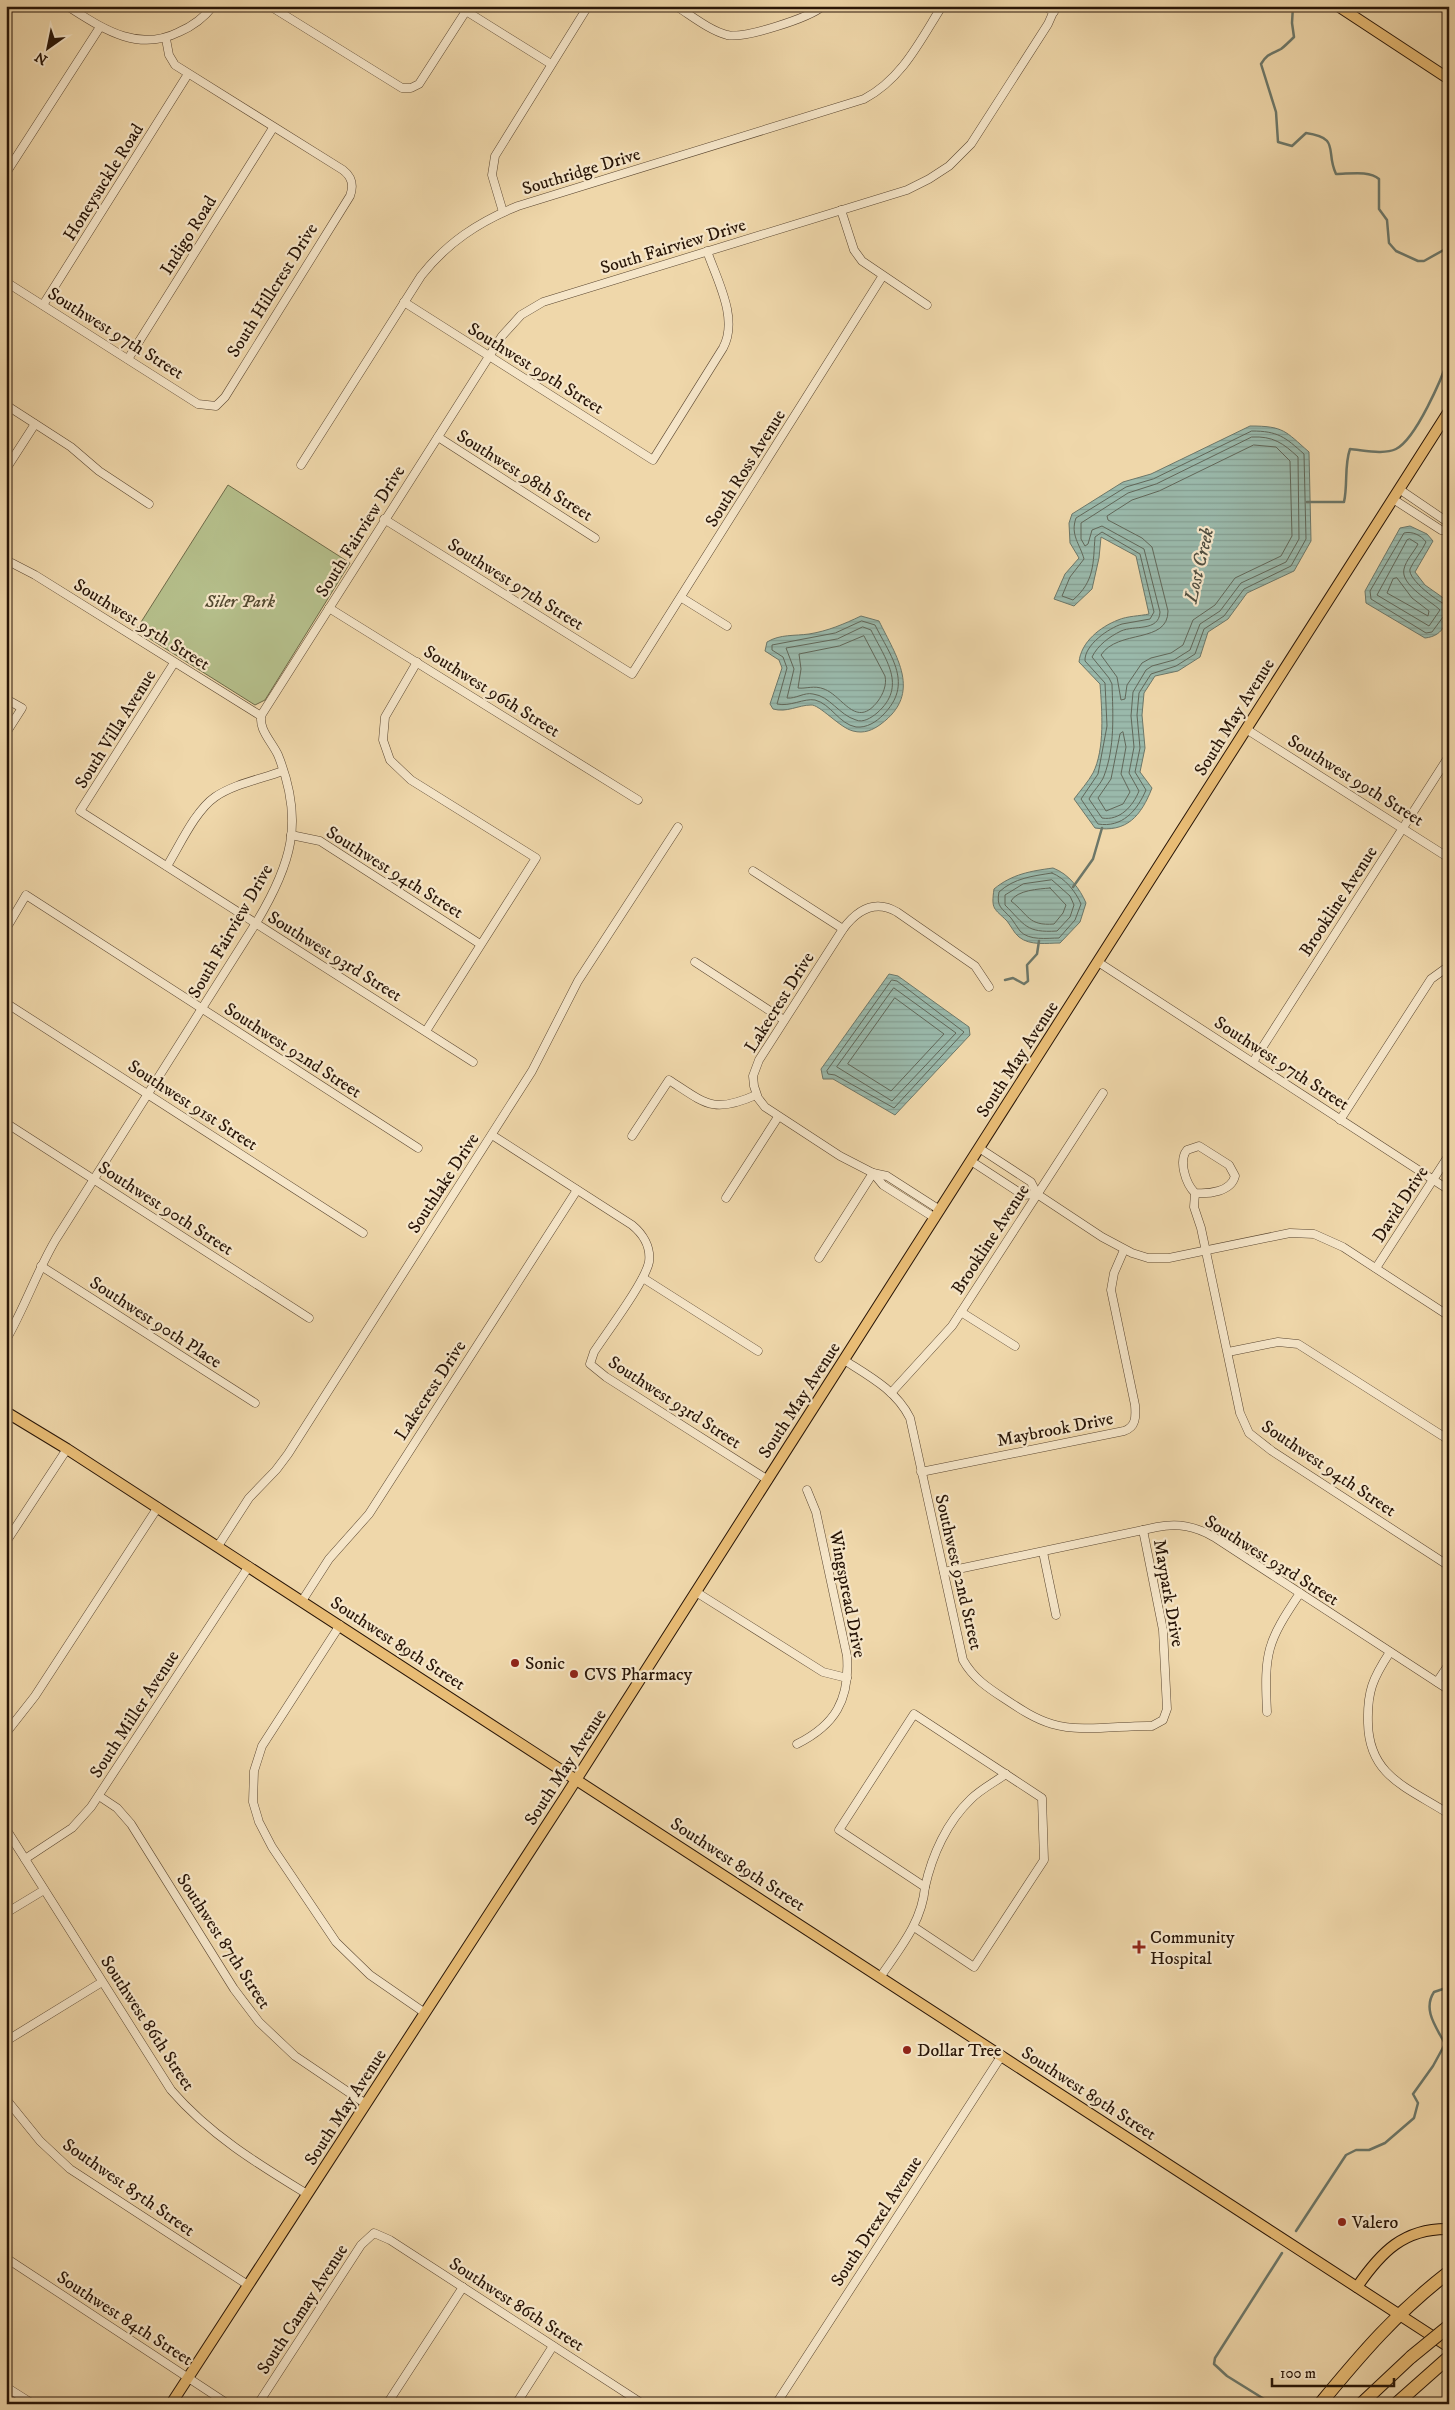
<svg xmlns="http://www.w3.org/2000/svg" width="1455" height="2410" viewBox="0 0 1455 2410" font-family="'IM FELL DW Pica',serif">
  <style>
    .green { fill: #b5bf8b; stroke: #6e6a49 }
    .water { fill: url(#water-rules); stroke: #6c7769 }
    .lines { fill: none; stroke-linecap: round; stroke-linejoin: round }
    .shore { stroke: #616759; stroke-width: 1 }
    .stream { stroke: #6c7769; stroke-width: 2.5 }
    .minor-casing { stroke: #5a4630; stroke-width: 9 }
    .major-casing { stroke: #281507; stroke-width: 12 }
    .highway-casing { stroke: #281507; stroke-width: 14 }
    .minor { stroke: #f5e5c8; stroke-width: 8 }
    .major { stroke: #e8bc75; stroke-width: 10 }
    .highway { stroke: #e8bc75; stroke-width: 12 }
    .highway-bridge-casing { stroke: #281507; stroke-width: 14; stroke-linecap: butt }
    .highway-bridge { stroke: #e8bc75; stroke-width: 12 }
    .poi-dot { fill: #8f2418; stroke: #f5e5c8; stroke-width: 2 }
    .labels { text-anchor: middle; stroke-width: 4.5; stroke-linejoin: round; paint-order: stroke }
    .street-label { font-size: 18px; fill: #281507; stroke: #f5e5c8 }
    .park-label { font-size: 18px; font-style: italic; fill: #52482f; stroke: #f5e5c8 }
    .poi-label { font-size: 18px; fill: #281507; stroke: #f5e5c8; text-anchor: start }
    .water-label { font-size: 19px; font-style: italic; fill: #504e40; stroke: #f5e5c8 }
  </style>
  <defs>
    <pattern id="water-rules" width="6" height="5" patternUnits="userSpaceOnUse" patternTransform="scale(1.25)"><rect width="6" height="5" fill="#9ab9ab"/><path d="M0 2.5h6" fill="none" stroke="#859e92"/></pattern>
  </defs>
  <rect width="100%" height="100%" fill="#efd7aa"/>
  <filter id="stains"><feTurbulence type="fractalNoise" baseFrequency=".004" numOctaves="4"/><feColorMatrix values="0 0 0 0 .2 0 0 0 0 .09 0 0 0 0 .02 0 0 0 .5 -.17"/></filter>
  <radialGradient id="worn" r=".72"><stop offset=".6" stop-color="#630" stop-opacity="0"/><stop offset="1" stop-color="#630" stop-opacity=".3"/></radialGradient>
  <!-- green -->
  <polygon class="green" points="228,485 350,563 265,700 255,705 136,630"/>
  <!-- water -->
  <g class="water">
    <path d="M 1250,426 C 1284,426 1285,431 1309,452 L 1311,541 L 1294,571 L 1247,593 L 1228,619 L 1208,632 L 1200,657 L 1178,671 L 1155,676 L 1144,693 L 1142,715 L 1145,748 L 1140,772 L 1152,788 C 1141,816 1127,833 1095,828 L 1074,799 C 1080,791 1088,782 1093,773 C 1105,749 1102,711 1100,684 L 1079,662 C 1081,642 1100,627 1118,620 C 1127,616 1140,616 1149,614 L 1136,556 L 1101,537 L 1099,558 L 1092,589 L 1074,606 L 1054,599 L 1065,574 L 1079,558 L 1070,543 L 1069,523 L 1072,514 L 1123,482 L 1151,474 Z"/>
    <path d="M 1410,526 L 1427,534 L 1433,541 L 1415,572 L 1425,585 L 1449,602 C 1449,619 1445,636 1425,638 L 1366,603 L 1365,591 L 1400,528 Z"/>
    <path d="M 861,616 L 879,621 C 896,656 923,693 881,724 C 873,730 864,734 853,731 C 840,728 819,704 811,705 C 798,705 787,713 773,709 L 770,704 L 782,668 L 779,660 L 765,651 L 767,642 C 780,634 795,636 809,634 C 828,631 844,624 861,616 Z"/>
    <path d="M 1053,868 C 1069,874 1080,889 1086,903 L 1080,922 L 1060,943 C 1047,943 1030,946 1019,937 C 1014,933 1011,926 1007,921 C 994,908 991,910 994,889 C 1012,874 1031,871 1053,868 Z"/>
    <polygon points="889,974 898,976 969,1027 970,1035 895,1115 833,1079 823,1079 821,1069"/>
  </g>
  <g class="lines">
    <!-- shore -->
    <g class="shore">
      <path d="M 1252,431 C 1278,431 1285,437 1304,454 L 1306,539 L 1291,566 L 1244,589 L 1224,616 L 1204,629 L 1195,654 L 1176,666 L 1151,674 L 1139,693 L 1137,715 L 1140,748 L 1135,772 L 1146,790 C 1137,811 1122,828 1098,824 L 1081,799 L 1098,774 L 1107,726 L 1105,683 L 1085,661 C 1084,645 1109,628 1122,624 C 1131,622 1141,621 1150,619 L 1154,612 L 1140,554 L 1102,532 L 1095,537 C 1093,563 1095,581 1073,600 L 1062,596 L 1070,577 L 1084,559 C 1080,544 1070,535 1076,518 L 1126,487 L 1153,479 Z"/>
      <path d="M 1252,437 C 1273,436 1283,443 1298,457 L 1299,539 L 1286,562 L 1241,583 L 1220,611 L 1200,624 L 1190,650 L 1174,660 L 1152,666 L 1146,670 L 1133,692 L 1131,716 L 1134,747 L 1129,773 L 1139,791 C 1133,806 1120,821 1102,818 L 1089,799 C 1093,791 1101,784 1104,776 C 1115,747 1113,715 1112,684 L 1109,678 L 1092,657 C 1098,645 1109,637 1121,631 C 1134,625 1159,632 1160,612 L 1144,549 L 1102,526 L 1092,530 L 1088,544 L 1085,546 L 1081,539 L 1081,523 L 1128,493 L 1156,484 Z"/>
      <path d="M 1254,445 L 1276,447 L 1290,461 L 1292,536 L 1281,556 L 1235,578 L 1215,605 L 1193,620 L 1183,645 L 1171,653 L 1151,658 L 1142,663 L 1127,685 L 1125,699 L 1121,700 L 1117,677 L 1101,655 C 1118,629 1168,644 1168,611 L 1152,547 L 1142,538 L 1108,520 L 1107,516 L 1132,500 L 1159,491 Z"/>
      <path d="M 1410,539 L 1418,544 C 1414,552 1406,560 1404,569 C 1400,585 1431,601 1440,610 L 1429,626 L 1377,595 L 1407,540 Z"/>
      <polygon points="1397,578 1412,598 1429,611 1428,616 1387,593 1393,579"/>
      <path d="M 1449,606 C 1440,604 1407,579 1410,569 C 1414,560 1422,551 1426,542 C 1421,535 1412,531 1404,533 L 1370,591 L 1371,599 L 1426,633 L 1432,632 L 1443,617 L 1449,616"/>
      <path d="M 862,621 L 875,625 C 891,657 914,684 883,715 C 876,722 867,728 856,727 C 839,724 831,704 815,700 C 804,698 790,707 777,704 L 787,668 L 783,657 L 772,650 L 772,645 L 835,633 Z"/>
      <path d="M 863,627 L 871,630 C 885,659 908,686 877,713 C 871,718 863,723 856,720 C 839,715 830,696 813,694 C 804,692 796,699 787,698 L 794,669 L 786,648 L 837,639 Z"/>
      <path d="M 864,636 L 885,676 C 887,685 883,694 878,701 C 856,730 843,696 824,689 C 814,685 806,689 798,688 L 801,669 L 799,654 L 839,646 Z"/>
      <polygon points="1123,732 1126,747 1121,774 1130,792 1123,804 1106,811 1098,798 1111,779 1120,734"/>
      <path d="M 1052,873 C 1065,878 1076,892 1081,904 L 1075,920 L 1059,938 C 1047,938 1029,941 1020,931 C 1017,927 1014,922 1011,918 C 1002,908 996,907 999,892 C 1014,878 1033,876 1052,873 Z"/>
      <path d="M 1052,880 L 1070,896 L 1074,905 L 1070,917 L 1057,931 C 1026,933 1025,925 1005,905 L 1005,895 L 1023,884 Z"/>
      <path d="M 1050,888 L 1066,905 L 1063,913 L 1054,924 C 1028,926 1029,915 1011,901 C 1017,890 1039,889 1050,888 Z"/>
      <polygon points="892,980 897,981 964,1032 894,1108 835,1075 828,1074 827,1071"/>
      <polygon points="894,988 956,1033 892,1101 837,1067"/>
      <polygon points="895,998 944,1034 891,1091 848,1064"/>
    </g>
    <!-- stream -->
    <g class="stream">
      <path d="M 1293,6 L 1292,23 L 1294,37 C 1290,41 1285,46 1281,49 C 1271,54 1267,54 1261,64 L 1276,112 L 1278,142 L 1292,146 L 1306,133 C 1341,138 1325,151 1336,174 C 1349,174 1369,170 1379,179 L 1379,209 L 1387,220 L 1389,243 L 1396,251 L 1418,261 L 1424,261 L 1449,247"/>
      <path d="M 1307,502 L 1344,502 C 1348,484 1344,466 1350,449 C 1363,450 1384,455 1396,449 C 1416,439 1442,378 1449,357"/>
      <polyline points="1073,887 1093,859 1102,828"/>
      <polyline points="1005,980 1013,978 1024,984 1028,981 1027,965 1037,954 1039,941"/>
      <path d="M 1296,2231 L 1346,2155 L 1356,2150 L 1369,2150 L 1385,2143 L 1414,2118 L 1418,2103 L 1413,2094 L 1433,2066 L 1445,2044 C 1437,2028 1422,2010 1434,1992 L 1446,1988 L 1449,1985"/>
      <polyline points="1272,2404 1227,2376 1214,2364 1215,2358 1282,2253"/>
    </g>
    <!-- minor casing -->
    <g class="minor-casing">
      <g id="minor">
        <path d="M 67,6 C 102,28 137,53 179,32 C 193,26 203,19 213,6"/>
        <polyline points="270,6 402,88 411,88 419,84 466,11"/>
        <polyline points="458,6 551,64"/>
        <path d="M 676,6 C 692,16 709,30 727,35 C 744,39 809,18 823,6"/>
        <polyline points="1044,6 1054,12"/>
        <polyline points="6,173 100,27"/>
        <polyline points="841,210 854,250 862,261 927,305"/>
        <polyline points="503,212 492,175 495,156 588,6"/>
        <path d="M 6,282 L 198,404 L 216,406 L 225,397 L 350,196 C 354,185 352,177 343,170 L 175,65 L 169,55 L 166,39"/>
        <path d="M 404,302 L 653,460 L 723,348 C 739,319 717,280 707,251"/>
        <polyline points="43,305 188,74"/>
        <polyline points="128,359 273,128"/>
        <polyline points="6,405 71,447 99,471 149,504"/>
        <polyline points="438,437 595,538"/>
        <path d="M 301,465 L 421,276 C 447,243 478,222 518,206 L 864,99 C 902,79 920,41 942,6"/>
        <polyline points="6,469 35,424"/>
        <polyline points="1399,489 1449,523"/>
        <polyline points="1393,499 1441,530 1449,531"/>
        <polyline points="384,519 632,674 882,277"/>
        <polyline points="6,560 35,575 261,716"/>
        <polyline points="682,598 727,626"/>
        <polyline points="329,608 638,800"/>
        <polyline points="417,662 385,717 383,740 390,760 411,780 536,858 426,1031"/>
        <polyline points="174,663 80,811 473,1062"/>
        <polyline points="6,699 22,708 6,733"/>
        <polyline points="1246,729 1449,858"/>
        <polyline points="291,835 320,841 480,944"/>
        <path d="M 167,866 C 180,845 195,811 215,797 C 234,784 261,779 283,771"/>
        <polyline points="753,871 843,929"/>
        <polyline points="6,929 26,895 418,1148"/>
        <polyline points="695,962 784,1020"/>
        <polyline points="1098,962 1449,1190"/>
        <polyline points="6,1003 363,1233"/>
        <polyline points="1253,1062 1449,756"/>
        <polyline points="1340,1120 1431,979 1449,966"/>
        <polyline points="6,1123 309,1318"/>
        <path d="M 492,1135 L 632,1225 C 643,1234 651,1247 649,1262 C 645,1282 607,1332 594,1352 L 590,1364 L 606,1377 L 768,1480"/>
        <path d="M 632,1136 L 669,1080 C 706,1104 713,1114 756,1095"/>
        <polyline points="979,1148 1031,1182 1037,1194 1102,1237 1132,1253 1148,1258 1169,1258 1290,1233 1314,1234 1343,1247 1449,1316"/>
        <polyline points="971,1161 1023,1195 1037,1194"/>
        <polyline points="873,1173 883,1185 935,1218"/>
        <path d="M 1195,1193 C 1209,1194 1231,1192 1235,1176 L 1229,1165 L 1199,1146 L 1187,1150 C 1178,1161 1186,1184 1195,1193 L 1194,1207 L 1201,1228 L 1240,1413 L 1249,1433 L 1272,1451 L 1449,1566"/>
        <polyline points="726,1198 778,1117"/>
        <path d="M 940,1210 L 887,1176 L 873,1173 L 840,1156 L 765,1107 L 758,1098 L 754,1086 L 753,1076 L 759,1060 L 843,929 C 857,910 875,899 897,912 L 975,966 L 989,987"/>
        <polyline points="819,1258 873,1173"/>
        <polyline points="41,1266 255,1403"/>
        <polyline points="1376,1268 1449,1155"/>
        <polyline points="643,1278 758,1351"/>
        <polyline points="961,1312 1015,1346"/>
        <path d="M 6,1340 C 25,1307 37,1271 56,1239 L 256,923 C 291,865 305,822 278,755 C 272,742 257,728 262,714 L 502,336 L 521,315 L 543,302 L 907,190 L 929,179 L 949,166 L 971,144 L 1048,24 L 1056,6"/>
        <polyline points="1228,1352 1278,1342 1298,1344 1449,1440"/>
        <path d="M 844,1360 C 869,1376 896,1390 910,1418 L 963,1660 C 973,1678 988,1688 1005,1699 C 1020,1709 1035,1719 1052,1724 C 1082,1733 1121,1725 1152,1726 L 1163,1720 L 1167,1709 L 1163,1630 L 1143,1530"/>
        <polyline points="891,1393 952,1326 1103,1093"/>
        <path d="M 921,1472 L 1124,1431 C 1136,1427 1136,1417 1135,1405 L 1111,1290 L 1114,1273 L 1124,1250"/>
        <polyline points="6,1542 67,1449"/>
        <polyline points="218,1546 249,1498 276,1470 288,1454 532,1071 578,981 678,827"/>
        <polyline points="1043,1552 1056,1615"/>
        <path d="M 944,1572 L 1157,1527 C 1178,1523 1195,1526 1214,1537 L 1449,1690"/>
        <polyline points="696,1592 823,1672 847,1678"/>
        <polyline points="302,1601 329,1559 369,1514 577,1190"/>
        <polyline points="340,1625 262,1746 254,1771 253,1802 259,1822 272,1847 336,1942 370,1975 425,2013"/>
        <path d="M 1390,1652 C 1373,1678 1367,1691 1368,1723 C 1369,1777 1409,1788 1449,1814"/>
        <polyline points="1437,1682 1449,1664"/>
        <path d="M 1267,1712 C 1264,1652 1267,1642 1300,1593"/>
        <polyline points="6,1733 35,1696 158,1507"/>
        <path d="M 797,1744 C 835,1725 850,1700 847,1656 L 816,1512 L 807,1490"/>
        <polyline points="99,1796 117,1808 131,1824 234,1989 259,2022 295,2056 366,2104"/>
        <path d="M 6,1829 L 171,2090 C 210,2135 258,2164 307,2194"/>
        <polyline points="25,1859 72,1828 91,1807 249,1566"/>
        <path d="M 925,1887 C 932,1855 947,1822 971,1799 C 981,1789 995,1782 1006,1774"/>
        <polyline points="6,1913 44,1890"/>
        <path d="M 881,1976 C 900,1948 922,1922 925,1887 L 839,1830 L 914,1714 L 1042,1798 L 1044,1860 L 974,1967 L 914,1927"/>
        <polyline points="6,2041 102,1982"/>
        <polyline points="6,2099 40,2141 70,2169 248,2285"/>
        <polyline points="6,2258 228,2404"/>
        <polyline points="6,2387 33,2404"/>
        <polyline points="258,2404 361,2245 374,2233 390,2240 643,2404"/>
        <polyline points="387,2404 463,2287"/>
        <polyline points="516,2404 553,2346"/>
        <polyline points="776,2404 1002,2055"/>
      </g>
    </g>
    <!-- major casing -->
    <g class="major-casing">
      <g id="major">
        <polyline points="1338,6 1449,79"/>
        <polyline points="6,1412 67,1449 1449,2347"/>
        <path d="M 1357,2287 C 1381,2252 1404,2228 1449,2229"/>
        <polyline points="171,2404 567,1794 1449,411"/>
      </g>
    </g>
    <!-- highway casing -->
    <g class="highway-casing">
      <g id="highway">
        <path d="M 1320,2404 C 1362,2353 1396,2313 1449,2272"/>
        <polyline points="1361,2404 1411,2357"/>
        <polyline points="1396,2404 1449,2357"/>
      </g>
    </g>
    <!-- minor -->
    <use href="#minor" class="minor"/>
    <!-- major -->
    <use href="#major" class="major"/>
    <!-- highway -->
    <use href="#highway" class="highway"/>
    <!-- highway-bridge casing -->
    <g class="highway-bridge-casing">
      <polyline id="highway-bridge" points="1411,2357 1449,2326"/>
    </g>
    <!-- highway-bridge -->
    <use href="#highway-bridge" class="highway-bridge"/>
  </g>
  <!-- markers -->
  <g class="poi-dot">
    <circle cx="515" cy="1663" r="5"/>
    <circle cx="574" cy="1674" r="5"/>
    <path d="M1136.5 1939.5h5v5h5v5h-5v5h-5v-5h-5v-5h5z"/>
    <circle cx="907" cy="2050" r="5"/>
    <circle cx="1342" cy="2222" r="5"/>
  </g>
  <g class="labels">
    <!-- street labels -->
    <g class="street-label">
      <text transform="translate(581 171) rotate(-17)" y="6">Southridge Drive</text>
      <text transform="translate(103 182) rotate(-58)" y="6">Honeysuckle Road</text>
      <text transform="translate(188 235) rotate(-58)" y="6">Indigo Road</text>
      <text transform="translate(673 246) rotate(-17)" y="6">South Fairview Drive</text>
      <text transform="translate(272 290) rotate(-58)" y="6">South Hillcrest Drive</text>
      <text transform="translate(116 333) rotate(32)" y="6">Southwest 97th Street</text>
      <text transform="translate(536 368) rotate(32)" y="6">Southwest 99th Street</text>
      <text transform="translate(745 468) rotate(-58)" y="6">South Ross Avenue</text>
      <text transform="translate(525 475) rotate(32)" y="6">Southwest 98th Street</text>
      <text transform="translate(360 531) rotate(-58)" y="6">South Fairview Drive</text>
      <text transform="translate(516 584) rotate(32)" y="6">Southwest 97th Street</text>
      <text transform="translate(142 624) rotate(32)" y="6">Southwest 95th Street</text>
      <text transform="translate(492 691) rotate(32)" y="6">Southwest 96th Street</text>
      <text transform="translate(1234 717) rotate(-58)" y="6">South May Avenue</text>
      <text transform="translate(115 729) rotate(-58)" y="6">South Villa Avenue</text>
      <text transform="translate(1356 780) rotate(32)" y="6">Southwest 99th Street</text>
      <text transform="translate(395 872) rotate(32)" y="6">Southwest 94th Street</text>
      <text transform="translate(1338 901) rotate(-57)" y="6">Brookline Avenue</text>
      <text transform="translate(230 931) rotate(-60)" y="6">South Fairview Drive</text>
      <text transform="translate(335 956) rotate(32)" y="6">Southwest 93rd Street</text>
      <text transform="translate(779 1002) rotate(-58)" y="6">Lakecrest Drive</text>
      <text transform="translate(293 1050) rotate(33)" y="6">Southwest 92nd Street</text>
      <text transform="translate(1017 1059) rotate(-57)" y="6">South May Avenue</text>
      <text transform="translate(1282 1063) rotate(33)" y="6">Southwest 97th Street</text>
      <text transform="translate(193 1105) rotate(33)" y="6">Southwest 91st Street</text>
      <text transform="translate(443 1183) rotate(-57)" y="6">Southlake Drive</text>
      <text transform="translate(1400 1204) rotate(-57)" y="6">David Drive</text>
      <text transform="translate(166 1208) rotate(33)" y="6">Southwest 90th Street</text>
      <text transform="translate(990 1239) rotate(-57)" y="6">Brookline Avenue</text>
      <text transform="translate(156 1322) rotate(33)" y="6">Southwest 90th Place</text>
      <text transform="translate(430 1390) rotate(-57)" y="6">Lakecrest Drive</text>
      <text transform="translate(799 1400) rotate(-57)" y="6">South May Avenue</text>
      <text transform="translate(675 1402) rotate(33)" y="6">Southwest 93rd Street</text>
      <text transform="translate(1055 1429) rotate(-11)" y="6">Maybrook Drive</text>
      <text transform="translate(1329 1468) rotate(34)" y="6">Southwest 94th Street</text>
      <text transform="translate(1272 1560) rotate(32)" y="6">Southwest 93rd Street</text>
      <text transform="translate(959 1572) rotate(77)" y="6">Southwest 92nd Street</text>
      <text transform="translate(1169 1593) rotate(80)" y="6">Maypark Drive</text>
      <text transform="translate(848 1594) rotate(79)" y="6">Wingspread Drive</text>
      <text transform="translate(398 1643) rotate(33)" y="6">Southwest 89th Street</text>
      <text transform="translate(134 1714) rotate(-57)" y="6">South Miller Avenue</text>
      <text transform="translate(565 1767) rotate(-57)" y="6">South May Avenue</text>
      <text transform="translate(738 1864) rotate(33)" y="6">Southwest 89th Street</text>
      <text transform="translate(224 1941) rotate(57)" y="6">Southwest 87th Street</text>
      <text transform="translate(148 2023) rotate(57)" y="6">Southwest 86th Street</text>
      <text transform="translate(1089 2093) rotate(33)" y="6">Southwest 89th Street</text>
      <text transform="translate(345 2107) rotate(-57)" y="6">South May Avenue</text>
      <text transform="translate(129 2187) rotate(35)" y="6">Southwest 85th Street</text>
      <text transform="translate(876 2221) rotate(-57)" y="6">South Drexel Avenue</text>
      <text transform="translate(517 2304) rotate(33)" y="6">Southwest 86th Street</text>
      <text transform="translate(302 2309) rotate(-57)" y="6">South Camay Avenue</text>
      <text transform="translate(125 2318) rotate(33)" y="6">Southwest 84th Street</text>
    </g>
    <!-- park labels -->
    <g class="park-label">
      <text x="240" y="607">Siler Park</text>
    </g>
    <!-- poi labels -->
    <g class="poi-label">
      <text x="525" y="1669">Sonic</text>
      <text x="584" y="1680">CVS Pharmacy</text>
      <text x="1150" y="1943">Community<tspan x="1150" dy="21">Hospital</tspan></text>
      <text x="917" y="2056">Dollar Tree</text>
      <text x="1352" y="2228">Valero</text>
    </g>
    <!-- water labels -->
    <g class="water-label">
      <text transform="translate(1198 565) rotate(-77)" y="7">Lost Creek</text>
    </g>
  </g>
  <!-- margin -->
  <rect width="1455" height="2410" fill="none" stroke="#efd7aa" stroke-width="25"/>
  <rect x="8" y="8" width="1440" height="2395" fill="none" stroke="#281507" stroke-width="2.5"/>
  <rect x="12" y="12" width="1430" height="2385" fill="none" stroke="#281507"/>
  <!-- north arrow -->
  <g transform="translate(48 48) rotate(213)" stroke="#f5e5c8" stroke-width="4" paint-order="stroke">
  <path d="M0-4L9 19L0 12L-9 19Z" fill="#281507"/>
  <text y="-8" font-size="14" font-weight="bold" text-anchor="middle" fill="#281507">N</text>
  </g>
  <!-- scale -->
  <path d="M1272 2378v8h122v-8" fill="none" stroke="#281507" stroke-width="2.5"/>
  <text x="1280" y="2378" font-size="15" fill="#281507" stroke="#f5e5c8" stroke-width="4" paint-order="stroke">100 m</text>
  <rect width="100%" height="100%" filter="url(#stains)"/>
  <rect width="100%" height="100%" fill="url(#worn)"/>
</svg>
